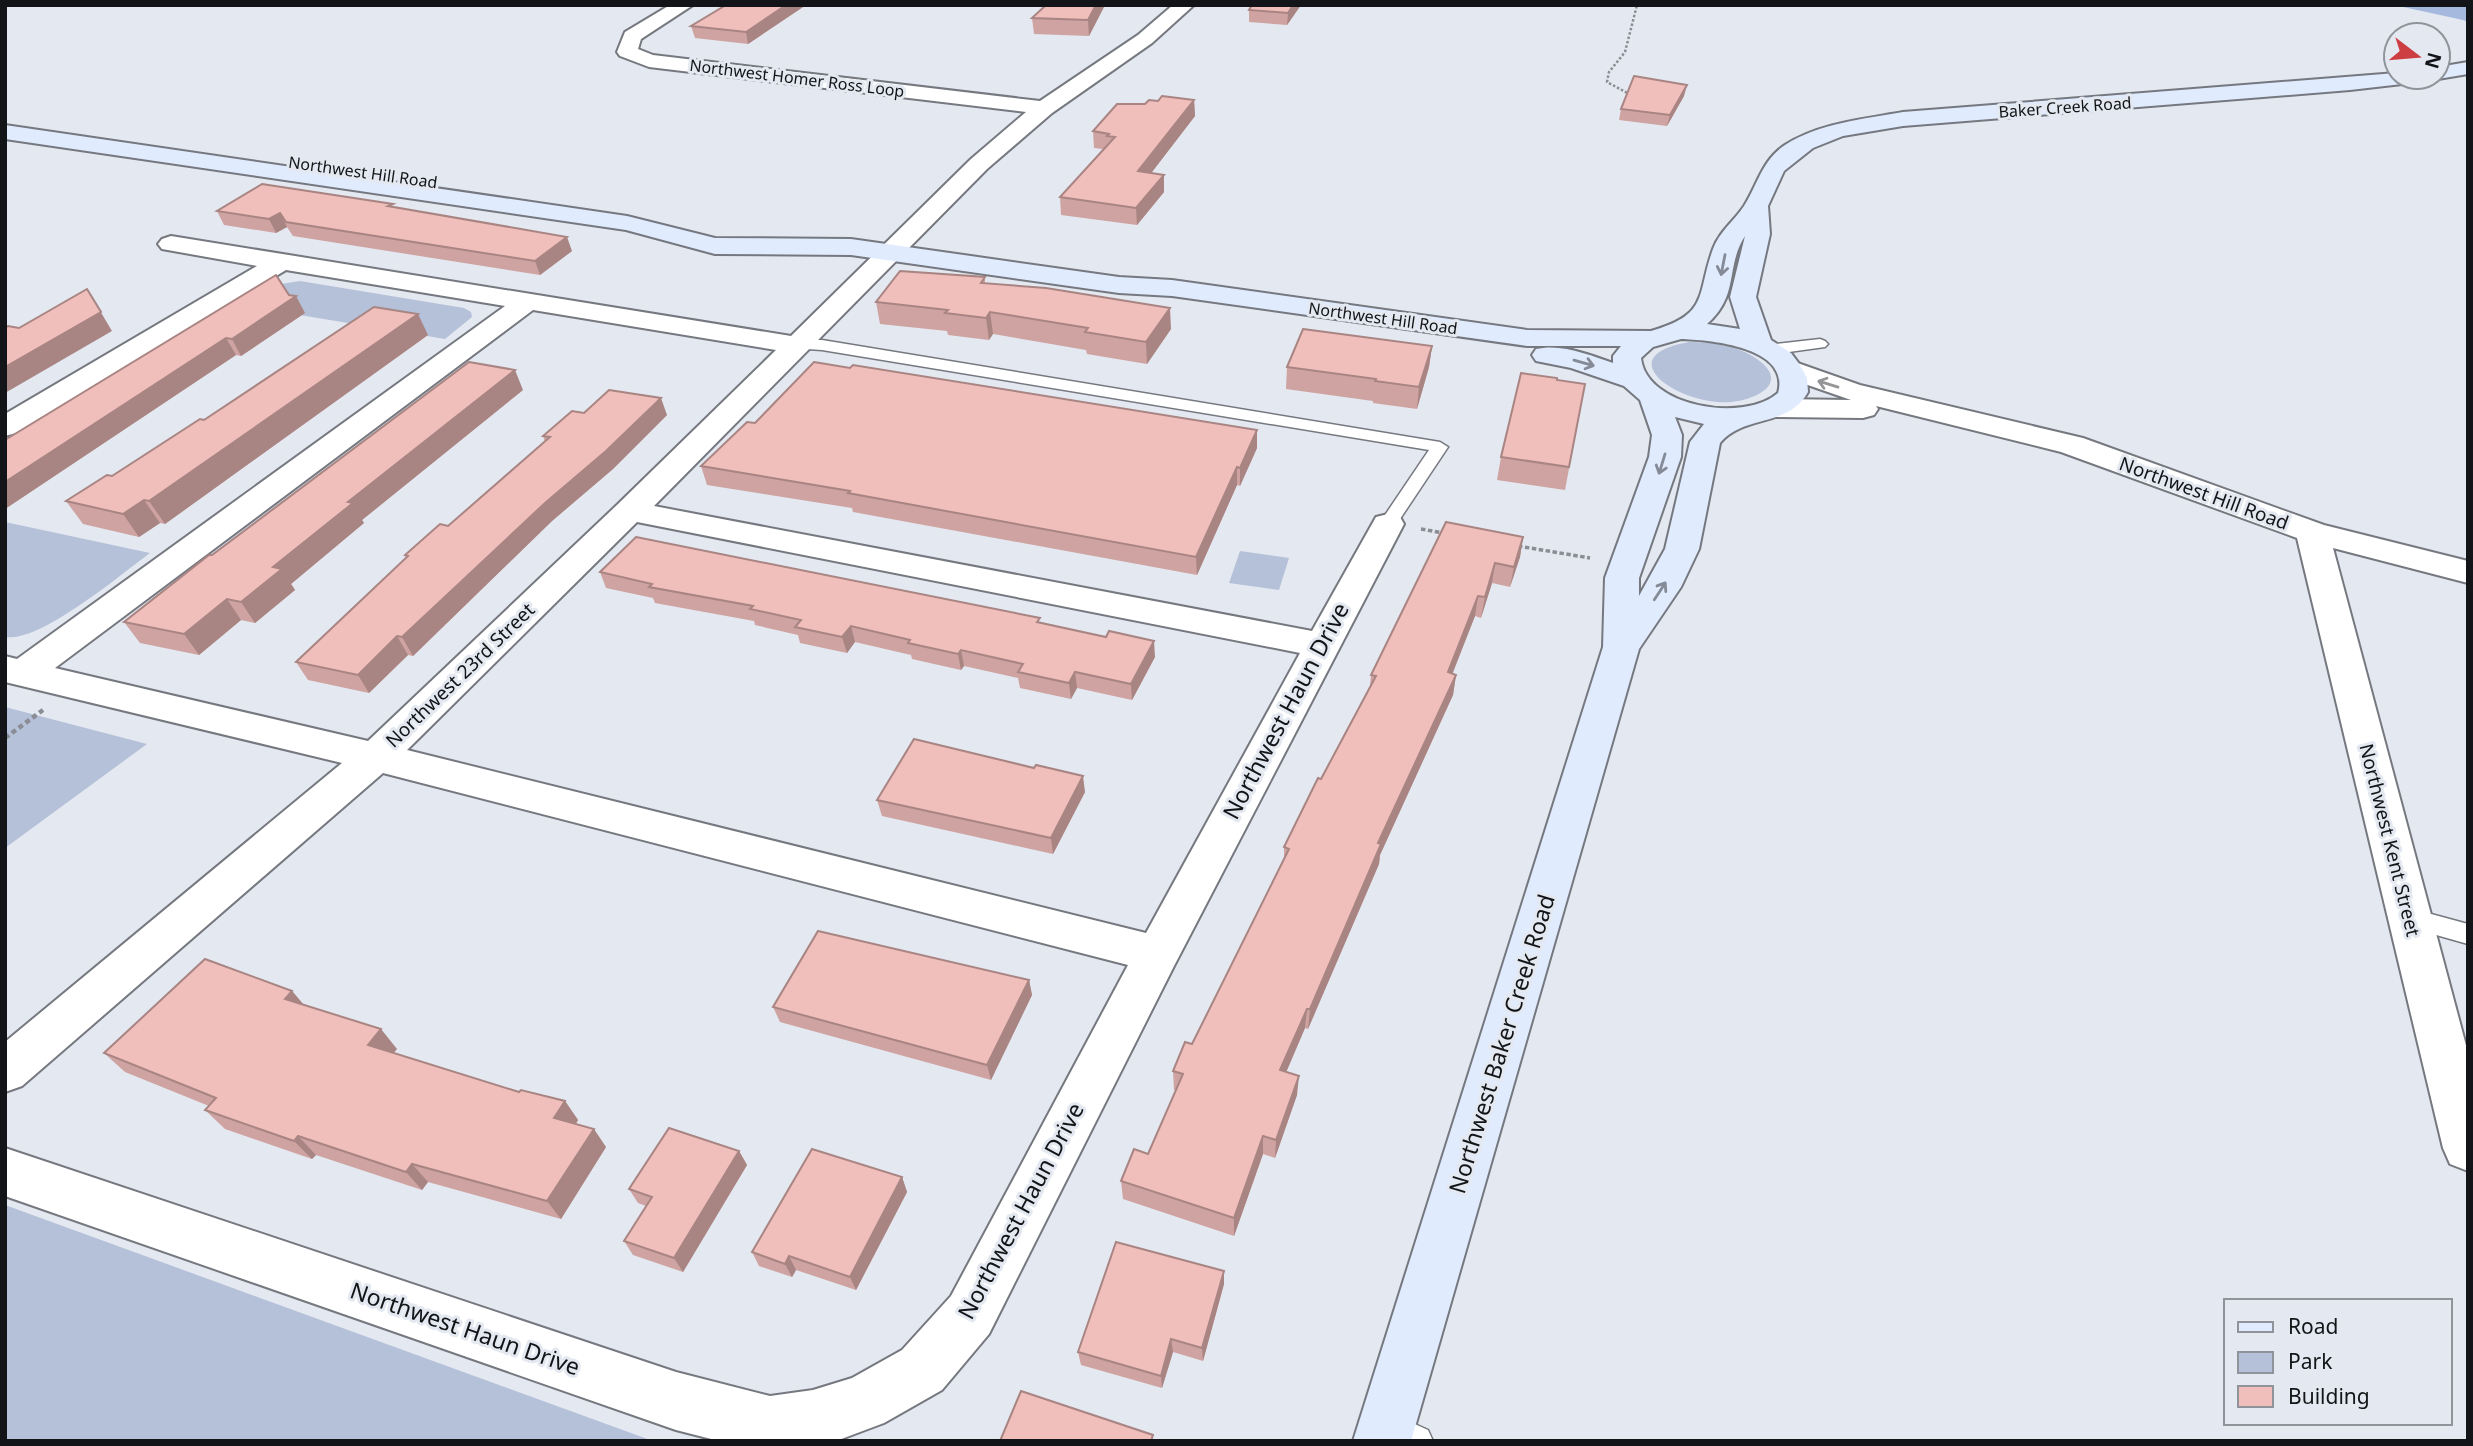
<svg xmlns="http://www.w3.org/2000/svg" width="2473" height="1446" viewBox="0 0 2473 1446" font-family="'Noto Sans',sans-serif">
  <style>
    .green { fill: #b5c1d9 }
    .forest { fill: #a5b8de }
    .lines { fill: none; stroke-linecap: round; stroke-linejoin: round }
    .lane-casing { stroke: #75787f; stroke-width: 3 }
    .street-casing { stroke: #75787f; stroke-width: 4 }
    .secondary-casing { stroke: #75787f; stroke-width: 4 }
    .path-far2 { stroke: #8a8d93; stroke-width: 2.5; stroke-dasharray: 2.5 2; stroke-linecap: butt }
    .path-far1 { stroke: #8a8d93; stroke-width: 3.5; stroke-dasharray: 4.5 2.5; stroke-linecap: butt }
    .path { stroke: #8a8d93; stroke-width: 4.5; stroke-dasharray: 5 3.5; stroke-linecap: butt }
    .lane { fill: #fff; fill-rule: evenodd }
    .street { fill: #fff; fill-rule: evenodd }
    .secondary { fill: #e1ebfe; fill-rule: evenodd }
    .wall { fill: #cea3a1 }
    .shaded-wall { fill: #a88583 }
    .building { fill: #f0bebb; stroke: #a88583; stroke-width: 2 }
    .oneway { stroke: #848a96 }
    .oneway2 { stroke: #949597 }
    .labels { text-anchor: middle; stroke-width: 6; stroke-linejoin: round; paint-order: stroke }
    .far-street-label { font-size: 16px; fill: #121417; stroke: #e4e8f0 }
    .street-label { font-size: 19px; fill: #121417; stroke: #e4e8f0 }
    .near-street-label { font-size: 23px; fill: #121417; stroke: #e4e8f0 }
  </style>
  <rect width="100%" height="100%" fill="#e4e8f0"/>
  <!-- green -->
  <g class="green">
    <polygon points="300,281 464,308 471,312 472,317 445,339 239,305 275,285"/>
    <path d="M 1689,342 C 1712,342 1737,345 1757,359 C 1791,383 1756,400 1731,402 C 1682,407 1605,357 1689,342 Z"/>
    <path d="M 5,522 L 150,553 C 120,575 40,643 5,637 Z"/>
    <polygon points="1240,551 1289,558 1279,590 1229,583"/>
    <polygon points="5,707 147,744 5,848"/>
    <polygon points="5,1205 653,1441 5,1441"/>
  </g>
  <!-- forest -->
  <polygon class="forest" points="2394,5 2468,5 2468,22 2463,20"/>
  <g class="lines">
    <!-- lane casing -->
    <g class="lane-casing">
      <g id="lane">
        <polygon points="1820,339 1825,341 1828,344 1825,347 1767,355 1759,350 1767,345"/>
        <polygon points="797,340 822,340 1440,442 1448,447 1394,528 1388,529 1379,524 1429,450 822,350 792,348 789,345"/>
        <polygon points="2409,908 2468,924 2468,944 2401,925 2397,918 2401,911"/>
        <polygon points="1386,1411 1428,1430 1433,1441 1380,1441 1375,1438 1370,1427 1375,1416"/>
      </g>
    </g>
    <!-- street casing -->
    <g class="street-casing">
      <g id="street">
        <path d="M 670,5 L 693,5 L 641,39 L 638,49 L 653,55 L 1040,101 L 1138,35 L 1173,5 L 1194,5 L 1152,43 L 1052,113 L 987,169 L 654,506 L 1312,631 L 1376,517 L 1388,514 L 1400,517 L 1404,524 L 1174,966 L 989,1334 L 942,1390 L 884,1423 L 836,1441 L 719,1441 L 676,1430 L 5,1196 L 5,1148 L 676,1372 L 770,1396 L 813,1390 L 852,1378 L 902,1350 L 951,1296 L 1128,965 L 383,773 L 22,1086 L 5,1092 L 5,1042 L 342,763 L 5,682 L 5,656 L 17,659 L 505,306 L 286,270 L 16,433 L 5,436 L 5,414 L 257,266 L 162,249 L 158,244 L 162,239 L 171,236 L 791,336 L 971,159 L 1026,112 L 649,67 L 620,56 L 617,52 L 625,32 ZM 533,310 L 776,350 L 618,504 L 368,741 L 55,668 ZM 637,522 L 1300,653 L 1146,933 L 407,750 Z"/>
        <polygon points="1789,360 1860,385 2083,438 2324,525 2468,561 2468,583 2333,548 2468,1053 2468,1171 2450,1164 2443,1148 2297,538 2061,452 1876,406 1878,409 1874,415 1863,418 1777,417 1766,414 1762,408 1766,402 1777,399 1851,400 1779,375 1775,369 1779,363"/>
      </g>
    </g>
    <!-- secondary casing -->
    <g class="secondary-casing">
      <g id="secondary">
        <polygon points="2468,62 2468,74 2438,79 2431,77 2438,77 2438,67"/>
        <path d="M 2396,73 L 2396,77 L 2421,77 L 2418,81 L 2411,83 L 2350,90 L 1903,126 L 1843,136 L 1813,148 L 1784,171 L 1768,206 L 1770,234 L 1756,297 L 1771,340 L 1791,353 L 1800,365 L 1807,378 L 1808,392 C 1788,428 1744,414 1720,443 L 1699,549 L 1681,587 L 1639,649 L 1411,1441 L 1353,1441 L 1603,647 L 1605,578 L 1649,457 L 1652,435 L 1640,400 L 1624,386 L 1571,368 L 1536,361 L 1532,355 L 1536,349 C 1561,343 1590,355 1613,363 L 1613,356 L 1621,346 L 1527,346 L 1172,296 L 1119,293 L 851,255 L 715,254 L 626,230 L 5,139 L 5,125 L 627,216 L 715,238 L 851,239 L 1119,277 L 1172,280 L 1527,330 L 1651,331 C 1710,314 1696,296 1713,249 C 1719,232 1734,221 1744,206 C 1758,184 1762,160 1785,145 C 1819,123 1864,119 1903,112 ZM 1745,236 L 1730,297 L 1740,329 L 1707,324 C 1740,295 1725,267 1745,236 ZM 1681,339 C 1710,340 1791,347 1778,393 C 1744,423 1646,407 1641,358 L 1653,347 ZM 1675,417 L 1704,424 L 1690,442 L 1665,549 L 1639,596 L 1639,578 L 1681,457 L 1682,435 Z"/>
      </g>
    </g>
    <!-- path-far2 -->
    <polyline class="path-far2" points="1631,95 1607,82 1609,72 1625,52 1637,5"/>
    <!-- path-far1 -->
    <g class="path-far1">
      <polyline points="1421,529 1443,533"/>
      <polyline points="1518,546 1590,558"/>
    </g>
    <!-- path -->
    <polyline class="path" points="5,738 43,710"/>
    <!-- lane -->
    <use href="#lane" class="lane"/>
    <!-- street -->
    <use href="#street" class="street"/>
    <!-- secondary -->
    <use href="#secondary" class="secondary"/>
  </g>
  <!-- wall -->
  <g class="wall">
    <polygon points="806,5 748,44 695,38 691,26"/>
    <polygon points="1046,5 1105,5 1089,36 1034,34 1032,18"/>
    <polygon points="1301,5 1287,25 1249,22 1249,10"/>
    <polygon points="1684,96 1667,126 1619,120 1621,109"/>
    <polygon points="1194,100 1195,116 1151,173 1164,192 1137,225 1061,215 1060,197 1103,149 1094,148 1093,131 1145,104 1158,101"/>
    <polygon points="394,207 572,251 540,275 293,236 287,227 276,233 224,225 217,211"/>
    <polygon points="985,277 985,283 1171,329 1147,364 1087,354 1086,350 993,334 989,340 948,335 947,331 880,324 876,302"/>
    <polygon points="289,295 305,313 241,356 236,355 5,509 5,440"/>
    <polygon points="428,335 165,524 160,523 139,537 83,524 66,501 112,476 204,420"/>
    <polygon points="1432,346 1429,367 1417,409 1373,403 1373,401 1286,389 1287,367"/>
    <polygon points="1557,380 1585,384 1565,490 1497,480 1501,457"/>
    <polygon points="523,390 362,520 364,523 291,584 295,590 255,623 241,620 199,655 140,643 124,622 212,555"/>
    <polygon points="584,413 667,415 613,469 552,521 413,656 408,655 369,693 308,680 296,662 406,558 405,555 448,526 545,442 543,436"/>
    <polygon points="755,423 1257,448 1240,486 1237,485 1197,575 853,512 852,508 707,485 701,466"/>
    <polygon points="1523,537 1520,557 1510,587 1492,583 1481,618 1475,616 1452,673 1456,675 1453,695 1380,855 1379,864 1308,1029 1305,1028 1286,1072 1297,1095 1275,1158 1263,1154 1234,1236 1123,1199 1121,1181 1148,1154 1176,1090 1174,1090 1173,1071 1192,1044 1284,859 1284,847 1370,686 1371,675"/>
    <polygon points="600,572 1041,623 1155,657 1132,700 1077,688 1071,699 1020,688 1018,678 964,666 961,670 912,659 911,655 855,642 847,653 800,643 798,635 755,625 754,621 655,603 653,598 606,588"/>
    <polygon points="1034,768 1085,792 1053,854 882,816 877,800"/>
    <polygon points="1029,980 1032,995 991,1080 780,1022 773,1007"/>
    <polygon points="292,991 303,1004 397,1049 393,1053 519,1092 565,1101 578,1120 576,1124 606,1147 561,1219 428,1182 422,1190 316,1155 312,1159 225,1129 205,1110 209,1106 125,1072 104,1053"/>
    <polygon points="739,1151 747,1165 683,1272 633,1255 624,1241 646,1206 638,1203 629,1189"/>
    <polygon points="902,1177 907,1192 856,1290 796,1270 792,1277 759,1266 752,1252"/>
    <polygon points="1224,1271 1224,1284 1203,1361 1173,1352 1162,1388 1081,1365 1078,1352"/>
  </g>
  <!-- shaded-wall -->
  <g class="shaded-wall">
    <polygon points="786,5 806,5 748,44 746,32"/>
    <polygon points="1096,5 1105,5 1089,36 1088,20"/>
    <polygon points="1293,5 1301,5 1287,25 1288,13"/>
    <polygon points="1687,85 1684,96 1667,126 1670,115"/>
    <polygon points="1194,100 1195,116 1139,189 1138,171"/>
    <polygon points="1164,175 1164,192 1137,225 1136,208"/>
    <polygon points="280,213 287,227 276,233 269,219"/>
    <polygon points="567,237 572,251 540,275 535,261"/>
    <polygon points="87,289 112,331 5,393 5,367"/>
    <polygon points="296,296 305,313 241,356 232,339"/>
    <polygon points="1170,308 1171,329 1147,364 1146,342"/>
    <polygon points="990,312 993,334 989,340 986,318"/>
    <polygon points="418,314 428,335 165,524 149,501"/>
    <polygon points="226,338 236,355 5,509 5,482"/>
    <polygon points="1432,346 1429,367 1417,409 1419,387"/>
    <polygon points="515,370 523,390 362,520 364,523 291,584 295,590 255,623 241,602 273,567 348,502"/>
    <polygon points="661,398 667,415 613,469 552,521 413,656 402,637 545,503"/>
    <polygon points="1257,430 1257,448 1240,486 1240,468"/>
    <polygon points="1237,467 1237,485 1197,575 1196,557"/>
    <polygon points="144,500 160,523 139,537 123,514"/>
    <polygon points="1523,537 1520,557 1510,587 1514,567"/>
    <polygon points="1495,563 1492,583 1481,618 1485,597"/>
    <polygon points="1478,596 1475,616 1445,693 1448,672"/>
    <polygon points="227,599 241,620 199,655 184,634"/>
    <polygon points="851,626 855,642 847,653 842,637"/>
    <polygon points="397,636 408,655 369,693 358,675"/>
    <polygon points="1154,641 1155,657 1132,700 1131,684"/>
    <polygon points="961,650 964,666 961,670 958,654"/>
    <polygon points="1075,672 1077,688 1071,699 1069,683"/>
    <polygon points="1456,675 1453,695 1380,855 1379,864 1308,1029 1310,1009 1378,843"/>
    <polygon points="1083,776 1085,792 1053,854 1051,838"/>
    <polygon points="1029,980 1032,995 991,1080 987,1065"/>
    <polygon points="292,991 309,1011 285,999"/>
    <polygon points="1307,1009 1305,1028 1279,1089 1280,1070"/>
    <polygon points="381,1029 397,1049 384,1064 368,1045"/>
    <polygon points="1299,1076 1297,1095 1275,1158 1276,1140"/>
    <polygon points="565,1101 578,1120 567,1137 554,1118"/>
    <polygon points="594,1129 606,1147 561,1219 547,1201"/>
    <polygon points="298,1136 316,1155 312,1159 294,1141"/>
    <polygon points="1263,1136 1263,1154 1234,1236 1234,1218"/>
    <polygon points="739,1151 747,1165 683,1272 674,1258"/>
    <polygon points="412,1164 428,1182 422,1190 406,1172"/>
    <polygon points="902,1177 907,1192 856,1290 850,1277"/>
    <polygon points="789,1256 796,1270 792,1277 785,1264"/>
    <polygon points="1224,1271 1224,1284 1203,1361 1202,1348"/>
    <polygon points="1171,1339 1173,1352 1162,1388 1161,1376"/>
  </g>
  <!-- building -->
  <g class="building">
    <polygon points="726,5 786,5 746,32 691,26"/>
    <polygon points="1046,5 1096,5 1088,20 1032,18"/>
    <polygon points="1252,5 1293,5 1288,13 1249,10"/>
    <polygon points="1634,76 1687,85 1670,115 1621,109"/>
    <polygon points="1162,96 1194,100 1138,171 1164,175 1136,208 1060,197 1115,137 1107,136 1109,134 1093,131 1117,104 1145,104 1149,100 1158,101"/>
    <polygon points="262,184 393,204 388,206 567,237 535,261 286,222 280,213 269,219 217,211"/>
    <polygon points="900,271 985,277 981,283 1046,288 1170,308 1146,342 1085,332 1088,328 990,312 986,318 945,313 948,310 876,302"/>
    <polygon points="276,275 289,295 296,296 232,339 226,338 5,482 5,440"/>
    <polygon points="87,289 101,312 5,367 5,328 8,326 19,328"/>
    <polygon points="374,307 418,314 149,501 144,500 123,514 66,501 107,475 112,476 200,419 204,420"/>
    <polygon points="1303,329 1432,346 1419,387 1375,381 1376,379 1287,367"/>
    <polygon points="469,362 515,370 348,502 353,503 273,567 282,569 241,602 227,599 184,634 124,622 209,555 212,555"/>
    <polygon points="814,362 850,368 853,365 1257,430 1240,468 1237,467 1196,557 848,493 850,491 701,466 747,422 755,423"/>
    <polygon points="1521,373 1557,378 1557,380 1585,384 1569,467 1501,457"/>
    <polygon points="609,390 661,398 606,451 545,503 402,637 397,636 358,675 296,662 408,556 405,555 440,524 448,526 550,437 543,436 572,411 584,413"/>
    <polygon points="1446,522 1523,537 1514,567 1495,563 1485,597 1478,596 1448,672 1456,675 1378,843 1381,844 1310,1009 1307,1009 1280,1070 1299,1076 1276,1140 1263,1136 1234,1218 1121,1181 1134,1149 1148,1154 1183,1074 1173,1071 1185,1042 1192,1044 1289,849 1284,847 1318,778 1321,779 1376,676 1371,675"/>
    <polygon points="636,537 1040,618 1037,622 1106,637 1109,631 1154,641 1131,684 1075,672 1069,683 1018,672 1023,664 961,650 958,654 908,643 910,640 851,626 842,637 795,627 801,620 750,609 753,606 649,587 652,584 600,572"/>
    <polygon points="914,739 1034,768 1036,765 1083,776 1051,838 877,800"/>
    <polygon points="818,931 1029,980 987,1065 773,1007"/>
    <polygon points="205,959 292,991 285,999 381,1029 368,1045 519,1092 521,1090 565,1101 554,1118 594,1129 547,1201 412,1164 406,1172 298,1136 294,1141 205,1110 216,1098 104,1053"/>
    <polygon points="669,1128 739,1151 674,1258 624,1241 652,1197 629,1189"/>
    <polygon points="812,1149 902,1177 850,1277 789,1256 785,1264 752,1252"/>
    <polygon points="1116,1242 1224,1271 1202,1348 1171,1339 1161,1376 1078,1352"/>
    <polygon points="1021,1391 1153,1435 1151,1441 1000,1441"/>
  </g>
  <!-- one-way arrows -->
  <defs><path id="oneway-shaft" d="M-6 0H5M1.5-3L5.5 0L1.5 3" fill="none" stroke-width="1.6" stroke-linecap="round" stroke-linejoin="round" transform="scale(1.75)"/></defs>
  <g class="oneway">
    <use href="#oneway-shaft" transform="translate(1723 265) rotate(101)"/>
    <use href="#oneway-shaft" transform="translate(1584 363) rotate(16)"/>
    <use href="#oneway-shaft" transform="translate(1662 464) rotate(107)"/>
    <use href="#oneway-shaft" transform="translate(1660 591) rotate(-57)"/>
  </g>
  <use class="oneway2" href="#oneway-shaft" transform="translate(1828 384) rotate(-163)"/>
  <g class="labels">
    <!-- far-street labels -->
    <g class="far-street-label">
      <text transform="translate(797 78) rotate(7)" y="6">Northwest Homer Ross Loop</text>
      <text transform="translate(2065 107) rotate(-4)" y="6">Baker Creek Road</text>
      <text transform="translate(363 172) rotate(8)" y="6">Northwest Hill Road</text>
      <text transform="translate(1383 318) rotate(8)" y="6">Northwest Hill Road</text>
    </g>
    <!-- street labels -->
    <g class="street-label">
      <text transform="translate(2204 493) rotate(20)" y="7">Northwest Hill Road</text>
      <text transform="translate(460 675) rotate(-44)" y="7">Northwest 23rd Street</text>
      <text transform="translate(2390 840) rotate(76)" y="7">Northwest Kent Street</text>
    </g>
    <!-- near-street labels -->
    <g class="near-street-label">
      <text transform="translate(1286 711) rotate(-62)" y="8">Northwest Haun Drive</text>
      <text transform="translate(1502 1044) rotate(-73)" y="8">Northwest Baker Creek Road</text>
      <text transform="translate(1021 1211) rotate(-62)" y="8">Northwest Haun Drive</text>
      <text transform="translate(465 1329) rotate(19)" y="8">Northwest Haun Drive</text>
    </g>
  </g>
  <!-- border -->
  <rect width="2473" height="1446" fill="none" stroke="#121417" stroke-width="14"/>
  <!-- legend -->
  <rect x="2224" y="1299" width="228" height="126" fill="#e4e8f0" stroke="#909399" stroke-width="2"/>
  <rect x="2238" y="1322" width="35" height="10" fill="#e1ebfe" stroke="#909399" stroke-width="2"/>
  <text x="2288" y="1334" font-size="21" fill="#121417">Road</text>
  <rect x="2238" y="1352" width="35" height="21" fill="#b5c1d9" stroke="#909399" stroke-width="2"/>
  <text x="2288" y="1369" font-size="21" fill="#121417">Park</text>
  <rect x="2238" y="1386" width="35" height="21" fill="#f0bebb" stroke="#909399" stroke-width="2"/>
  <text x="2288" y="1404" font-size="21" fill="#121417">Building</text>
  <!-- north arrow -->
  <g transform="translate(2417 56) rotate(106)"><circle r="33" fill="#e4e8f0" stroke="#909399" stroke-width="2"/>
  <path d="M0-5L12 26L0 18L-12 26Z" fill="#cd3e42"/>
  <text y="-10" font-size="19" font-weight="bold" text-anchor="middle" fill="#121417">N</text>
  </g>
</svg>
